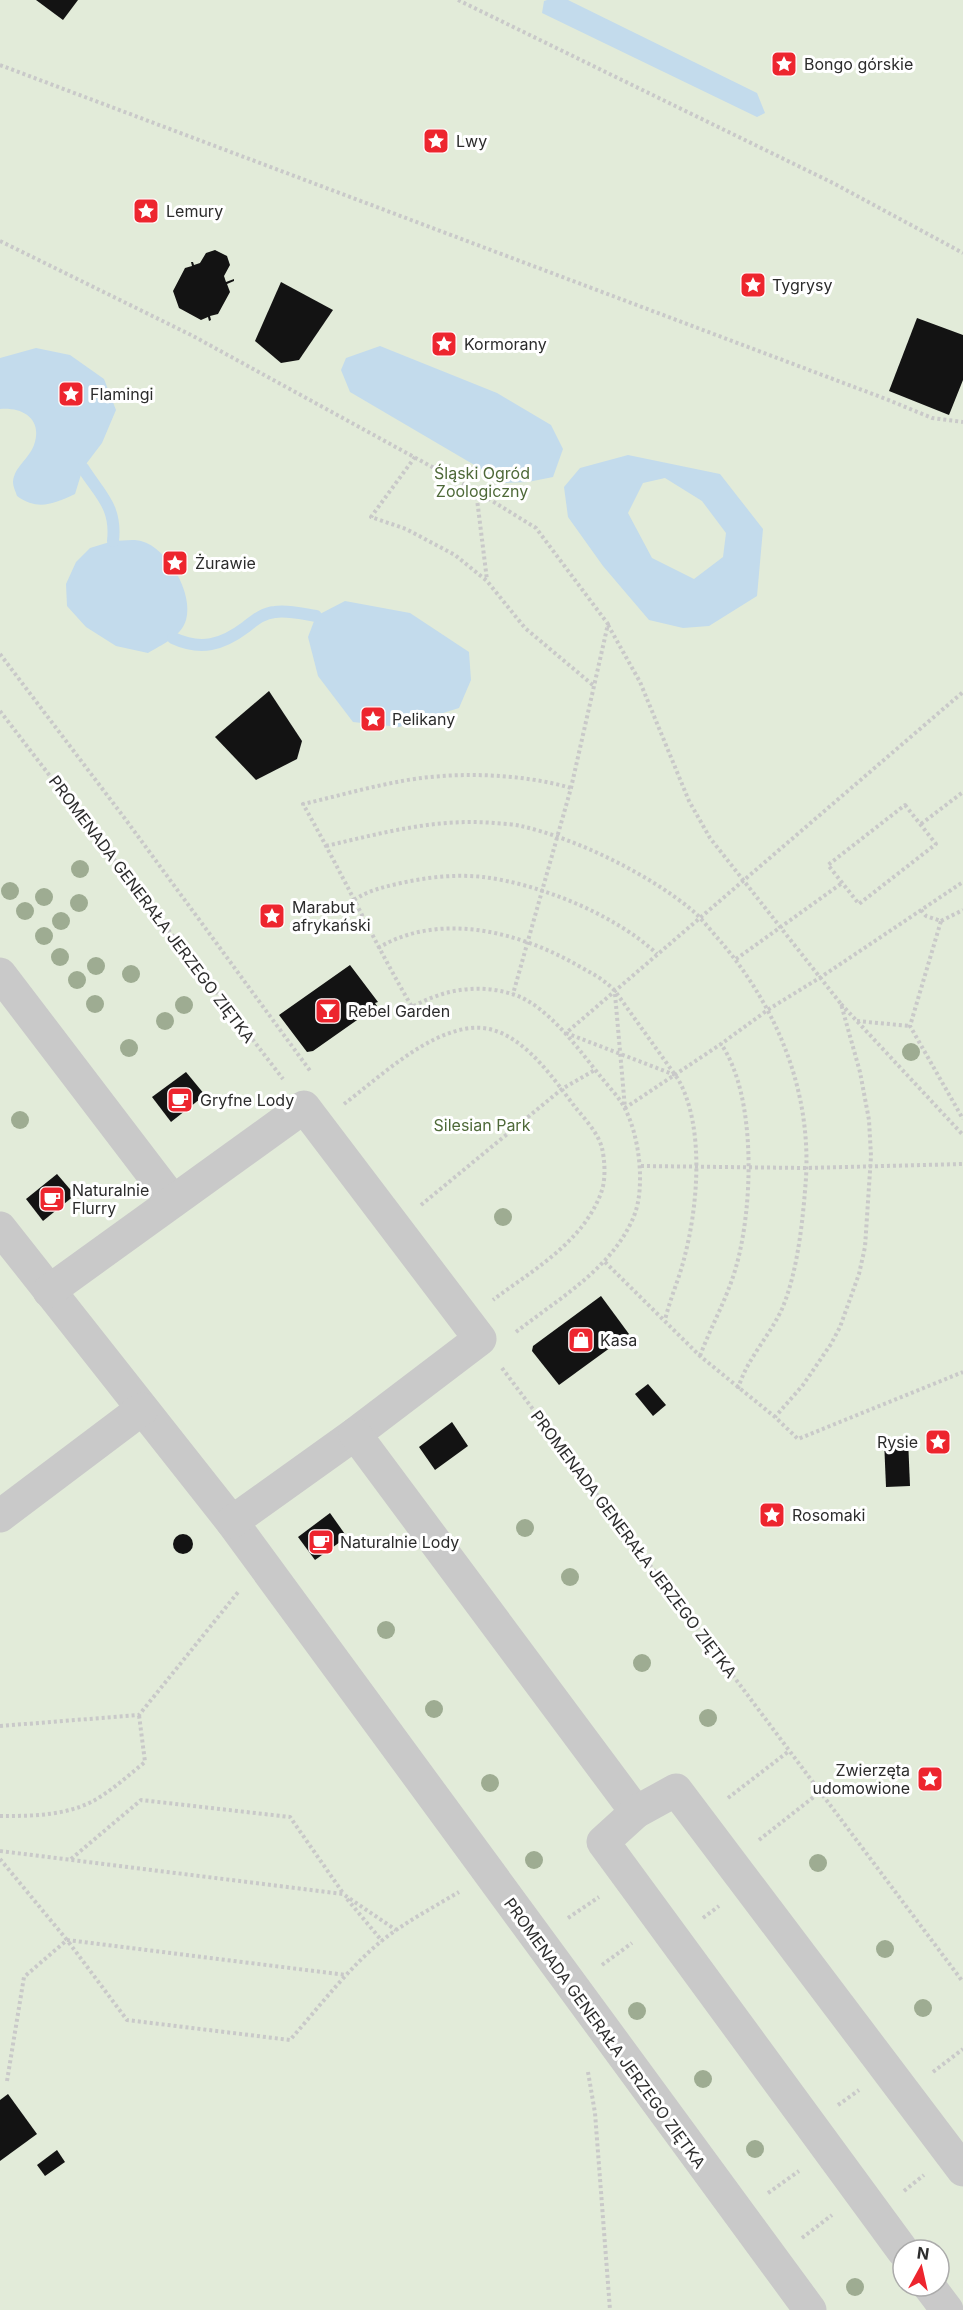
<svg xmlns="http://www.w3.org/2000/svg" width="963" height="2310" viewBox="0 0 963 2310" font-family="Inter,sans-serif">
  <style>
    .green { fill: #e2ebd9; fill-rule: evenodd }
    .water { fill: #c3dbec; fill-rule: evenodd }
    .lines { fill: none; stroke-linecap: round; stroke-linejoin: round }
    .stream { stroke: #c3dbec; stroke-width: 12 }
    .building { fill: #131313 }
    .path { stroke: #c9c9c9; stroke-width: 4; stroke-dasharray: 3 3; stroke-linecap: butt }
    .minor { stroke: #c9c9c9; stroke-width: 33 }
    .tree { fill: #9eac92 }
    .labels { text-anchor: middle; stroke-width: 6; stroke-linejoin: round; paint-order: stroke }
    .poi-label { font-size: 16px; fill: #2c2c2c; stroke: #fff; text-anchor: start }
    .park-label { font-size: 16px; fill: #4e6938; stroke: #fff }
    .street-label { font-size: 16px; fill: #2c2c2c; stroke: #fff }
  </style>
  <rect width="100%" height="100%" fill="#fff"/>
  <!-- green -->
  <path class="green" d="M 0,0 L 963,0 L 963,2310 L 0,2310 ZM 903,2250 L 939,2250 L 939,2286 L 903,2286 Z"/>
  <!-- water -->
  <g class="water">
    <polygon points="547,0 568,0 757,93 765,113 757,117 542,13 544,1"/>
    <polygon points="380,346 497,393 551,425 563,449 553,477 528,482 505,483 350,392 341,370 346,358"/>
    <path d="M 36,348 L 70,355 L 104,379 L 116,410 L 102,443 L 83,468 L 75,494 C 53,504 38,511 17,496 C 16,492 13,487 13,482 C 14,467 29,459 34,445 C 43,419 23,407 0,409 L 0,358 Z"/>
    <path d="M 628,455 L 720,474 L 763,529 L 757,596 L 709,626 L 683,628 L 649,620 L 603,566 L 568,517 L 564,487 L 580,468 ZM 665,478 L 702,501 L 726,533 L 723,557 L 694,579 L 652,558 L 628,513 L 643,483 Z"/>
    <path d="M 113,541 C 122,541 133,539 141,541 C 168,548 194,594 186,620 C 181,637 161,645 148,653 L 116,646 L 86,627 L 67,606 L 66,584 L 76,562 L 90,548 Z"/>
    <polygon points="345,601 410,613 469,652 471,680 459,708 399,727 353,722 318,676 308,637 316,616"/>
  </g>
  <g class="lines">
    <!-- stream -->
    <g class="stream">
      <path d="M 83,468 C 99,494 117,506 113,541"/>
      <path d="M 173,638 C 201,651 222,645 246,627 C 255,620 263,613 275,612 C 288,610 303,614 316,616"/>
    </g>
  </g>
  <!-- building -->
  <g class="building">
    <polygon points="36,0 78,0 63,20"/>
    <polygon points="215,250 227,256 230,265 224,276 226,282 234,279 234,281 227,284 230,292 218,314 210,316 211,320 209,321 208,317 201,320 179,308 173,291 185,268 192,266 191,262 193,262 194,265 200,263 206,253"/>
    <polygon points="281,282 333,310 299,360 281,363 255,341"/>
    <polygon points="917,318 963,335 963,380 949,415 889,391"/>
    <polygon points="269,691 302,741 297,759 256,780 215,737"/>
    <polygon points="350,965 378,1002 375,1003 377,1006 313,1051 307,1052 279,1015"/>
    <polygon points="186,1072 205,1095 171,1122 152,1097"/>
    <polygon points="57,1174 75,1195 43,1221 26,1199"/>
    <polygon points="601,1296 629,1334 559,1385 532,1351 533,1346"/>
    <polygon points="648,1384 666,1405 653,1416 635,1394"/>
    <polygon points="452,1422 468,1446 435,1470 419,1447"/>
    <polygon points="908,1439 910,1486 886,1487 884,1440"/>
    <polygon points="330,1513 347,1537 315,1560 298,1537"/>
    <circle cx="183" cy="1544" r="10"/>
    <polygon points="8,2094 37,2134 0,2161 0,2100"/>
    <polygon points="57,2150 65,2162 45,2176 37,2165"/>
  </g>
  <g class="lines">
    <!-- path -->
    <g class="path">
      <polyline points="458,0 833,183 963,253"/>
      <polyline points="0,65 886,399 932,418 963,422"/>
      <polyline points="0,241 193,336 476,491 536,528 608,624 571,788 513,994"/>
      <polyline points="415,457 371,517 406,529 455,555 487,581 525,628 594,686"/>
      <polyline points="476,491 487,580"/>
      <polyline points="608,625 640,682 689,801 710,838 841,1004 860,1072 869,1120 871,1156 865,1247 859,1274 840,1327 831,1344 803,1385 775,1417"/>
      <polyline points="0,654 126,820 311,1072"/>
      <polyline points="0,711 283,1079"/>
      <polygon points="905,805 936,844 859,904 828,865"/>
      <polyline points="921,824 963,792"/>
      <path d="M 326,846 C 382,833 436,818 494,823 C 503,824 513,824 521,826 C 577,839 649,874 693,911 C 703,920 712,932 721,942 C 777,1008 811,1090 806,1178 C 803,1219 798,1271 782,1309 C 769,1337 746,1360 738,1389"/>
      <path d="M 354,900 C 369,890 384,887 401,883 C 428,877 456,874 483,877 C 540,884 616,915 657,954"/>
      <polyline points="921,910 926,916 941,921 910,1026 963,1119"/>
      <polyline points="941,921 963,910"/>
      <path d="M 378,948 C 440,911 519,932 577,965 C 591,973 604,979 615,991 L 678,1079 C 705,1126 698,1207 684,1259 C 679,1279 670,1299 665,1320"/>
      <polyline points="736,959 842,883"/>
      <polyline points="615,994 625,1108 721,1044 769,1009 821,977 963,882"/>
      <polyline points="841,1004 963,1135"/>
      <polyline points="857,1021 910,1026"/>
      <polyline points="675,1075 566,1033 963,692"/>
      <path d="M 344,1104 C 380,1077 425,1033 471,1028 C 516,1023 551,1075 575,1107 C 585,1119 598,1133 602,1148 C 605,1162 606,1180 601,1193 C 583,1242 533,1270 493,1300"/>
      <polyline points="641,1166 806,1168 963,1164"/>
      <polyline points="421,1205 562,1089 595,1070"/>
      <polyline points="605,1262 700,1356 775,1417 798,1439 963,1372"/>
      <path d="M 516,1332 C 558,1299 613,1268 634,1216 C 646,1186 639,1132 623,1105 C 617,1095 608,1086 601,1077 C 579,1050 547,1004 512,994 C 478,983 442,990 412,1007 C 373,940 341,871 303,804 C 334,797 365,788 397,782 C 450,771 520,773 571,788"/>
      <path d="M 700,1356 C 711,1326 727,1299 736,1267 C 753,1208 757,1096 721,1044"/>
      <polyline points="502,1368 963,1982"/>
      <polyline points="0,1726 139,1715 239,1591"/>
      <polyline points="728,1798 789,1751"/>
      <path d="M 0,1816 C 34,1816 70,1816 100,1797 C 116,1787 130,1774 145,1762 L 139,1715"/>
      <polyline points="759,1840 820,1792"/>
      <polyline points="0,1851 343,1894 396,1930"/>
      <path d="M 0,1859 L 67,1940 L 127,2020 L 290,2040 C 320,2006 349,1967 384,1939 C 407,1921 434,1907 459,1892"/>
      <polyline points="71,1859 141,1800 290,1817 343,1893"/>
      <polyline points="347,1899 382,1941"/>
      <polyline points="568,1918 599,1897"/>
      <polyline points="703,1918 719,1906"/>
      <polyline points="602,1965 632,1943"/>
      <polyline points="588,2072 595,2113 610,2310"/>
      <polyline points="933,2072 963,2049"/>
      <polyline points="7,2081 24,1977 67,1940 346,1975"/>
      <polyline points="838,2105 859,2090"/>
      <polyline points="904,2191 924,2175"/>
      <polyline points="768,2193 799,2171"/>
      <polyline points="802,2238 832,2215"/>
    </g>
    <!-- minor -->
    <g class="minor">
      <polyline points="0,974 173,1201"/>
      <polyline points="0,1228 232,1522 810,2310"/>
      <polyline points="49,1291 304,1107 480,1339 355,1434 232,1522"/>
      <polyline points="355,1434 636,1812"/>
      <polyline points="0,1516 142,1409"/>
      <polyline points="903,2251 603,1842 636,1812 676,1790 963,2170"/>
      <polyline points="929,2286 947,2310"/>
    </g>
  </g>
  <!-- trees -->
  <g class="tree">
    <circle cx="80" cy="869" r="9"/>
    <circle cx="10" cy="891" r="9"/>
    <circle cx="44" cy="897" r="9"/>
    <circle cx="79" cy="903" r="9"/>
    <circle cx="25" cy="911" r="9"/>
    <circle cx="61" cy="921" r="9"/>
    <circle cx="44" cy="936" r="9"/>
    <circle cx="60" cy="957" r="9"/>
    <circle cx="96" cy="966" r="9"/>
    <circle cx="131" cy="974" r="9"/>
    <circle cx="77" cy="980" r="9"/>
    <circle cx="95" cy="1004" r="9"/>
    <circle cx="184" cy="1005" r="9"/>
    <circle cx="165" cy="1021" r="9"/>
    <circle cx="129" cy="1048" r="9"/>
    <circle cx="911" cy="1052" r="9"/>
    <circle cx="20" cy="1120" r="9"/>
    <circle cx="503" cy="1217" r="9"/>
    <circle cx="525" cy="1528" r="9"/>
    <circle cx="570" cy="1577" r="9"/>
    <circle cx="386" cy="1630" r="9"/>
    <circle cx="642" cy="1663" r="9"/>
    <circle cx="434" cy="1709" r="9"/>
    <circle cx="708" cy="1718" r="9"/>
    <circle cx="490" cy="1783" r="9"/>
    <circle cx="534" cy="1860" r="9"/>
    <circle cx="818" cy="1863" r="9"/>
    <circle cx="885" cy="1949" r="9"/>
    <circle cx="923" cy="2008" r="9"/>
    <circle cx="637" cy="2011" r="9"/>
    <circle cx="703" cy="2079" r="9"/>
    <circle cx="755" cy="2149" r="9"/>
    <circle cx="855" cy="2287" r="9"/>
  </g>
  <!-- icons -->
  <defs>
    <g id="sight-square" transform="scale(1.35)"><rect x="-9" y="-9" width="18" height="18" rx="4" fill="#ed252e" stroke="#fff"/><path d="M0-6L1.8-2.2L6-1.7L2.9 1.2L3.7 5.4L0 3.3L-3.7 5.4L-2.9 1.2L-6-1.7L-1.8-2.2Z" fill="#fff"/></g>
    <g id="bar-square" transform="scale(1.35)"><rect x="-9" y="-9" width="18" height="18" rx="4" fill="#ed252e" stroke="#fff"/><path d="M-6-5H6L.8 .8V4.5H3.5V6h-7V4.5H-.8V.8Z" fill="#fff"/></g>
    <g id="cafe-square" transform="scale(1.35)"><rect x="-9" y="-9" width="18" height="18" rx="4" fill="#ed252e" stroke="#fff"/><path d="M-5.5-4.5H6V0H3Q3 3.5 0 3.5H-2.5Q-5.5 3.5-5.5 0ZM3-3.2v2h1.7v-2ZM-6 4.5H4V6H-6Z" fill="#fff"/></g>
    <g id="shop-square" transform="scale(1.35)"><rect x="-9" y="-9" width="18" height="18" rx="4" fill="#ed252e" stroke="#fff"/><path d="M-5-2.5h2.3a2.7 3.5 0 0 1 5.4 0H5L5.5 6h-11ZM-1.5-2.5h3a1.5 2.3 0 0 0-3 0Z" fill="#fff"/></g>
  </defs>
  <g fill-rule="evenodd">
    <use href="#sight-square" x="784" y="64"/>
    <use href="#sight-square" x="436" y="141"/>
    <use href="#sight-square" x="146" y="211"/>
    <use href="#sight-square" x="753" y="285"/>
    <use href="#sight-square" x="444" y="344"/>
    <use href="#sight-square" x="71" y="394"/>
    <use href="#sight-square" x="175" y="563"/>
    <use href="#sight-square" x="373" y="719"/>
    <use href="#sight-square" x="272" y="916"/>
    <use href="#bar-square" x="328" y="1011"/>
    <use href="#cafe-square" x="180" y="1100"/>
    <use href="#cafe-square" x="52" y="1199"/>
    <use href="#shop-square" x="581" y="1340"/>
    <use href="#sight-square" x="938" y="1442"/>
    <use href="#sight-square" x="772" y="1515"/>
    <use href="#cafe-square" x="321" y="1542"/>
    <use href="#sight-square" x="930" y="1779"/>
  </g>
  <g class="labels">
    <!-- poi labels -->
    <g class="poi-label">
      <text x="804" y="70">Bongo górskie</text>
      <text x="456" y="147">Lwy</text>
      <text x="166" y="217">Lemury</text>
      <text x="772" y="291">Tygrysy</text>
      <text x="464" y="350">Kormorany</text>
      <text x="90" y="400">Flamingi</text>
      <text x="195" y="569">Żurawie</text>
      <text x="392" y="725">Pelikany</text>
      <text x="292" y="913">Marabut<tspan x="292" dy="18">afrykański</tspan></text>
      <text x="348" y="1017">Rebel Garden</text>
      <text x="200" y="1106">Gryfne Lody</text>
      <text x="72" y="1196">Naturalnie<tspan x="72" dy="18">Flurry</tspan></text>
      <text x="600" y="1346">Kasa</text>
      <text x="918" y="1448" text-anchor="end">Rysie</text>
      <text x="792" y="1521">Rosomaki</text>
      <text x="340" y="1548">Naturalnie Lody</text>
      <text x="910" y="1776" text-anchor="end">Zwierzęta<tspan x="910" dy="18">udomowione</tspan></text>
    </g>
    <!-- park labels -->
    <g class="park-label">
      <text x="482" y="479">Śląski Ogród<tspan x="482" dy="18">Zoologiczny</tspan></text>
      <text x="482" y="1131">Silesian Park</text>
    </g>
    <!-- street labels -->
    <g class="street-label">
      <text transform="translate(152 909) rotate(53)" y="6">PROMENADA GENERAŁA JERZEGO ZIĘTKA</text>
      <text transform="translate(634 1544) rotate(53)" y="6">PROMENADA GENERAŁA JERZEGO ZIĘTKA</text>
      <text transform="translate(605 2033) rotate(54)" y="6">PROMENADA GENERAŁA JERZEGO ZIĘTKA</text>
    </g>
  </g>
  <!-- north arrow -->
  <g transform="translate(921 2268) rotate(8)"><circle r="28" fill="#ffffff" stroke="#ababab" stroke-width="1.5"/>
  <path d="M0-4.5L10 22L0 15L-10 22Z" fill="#ed252e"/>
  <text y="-9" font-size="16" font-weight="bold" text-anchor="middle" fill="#2c2c2c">N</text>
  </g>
</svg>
